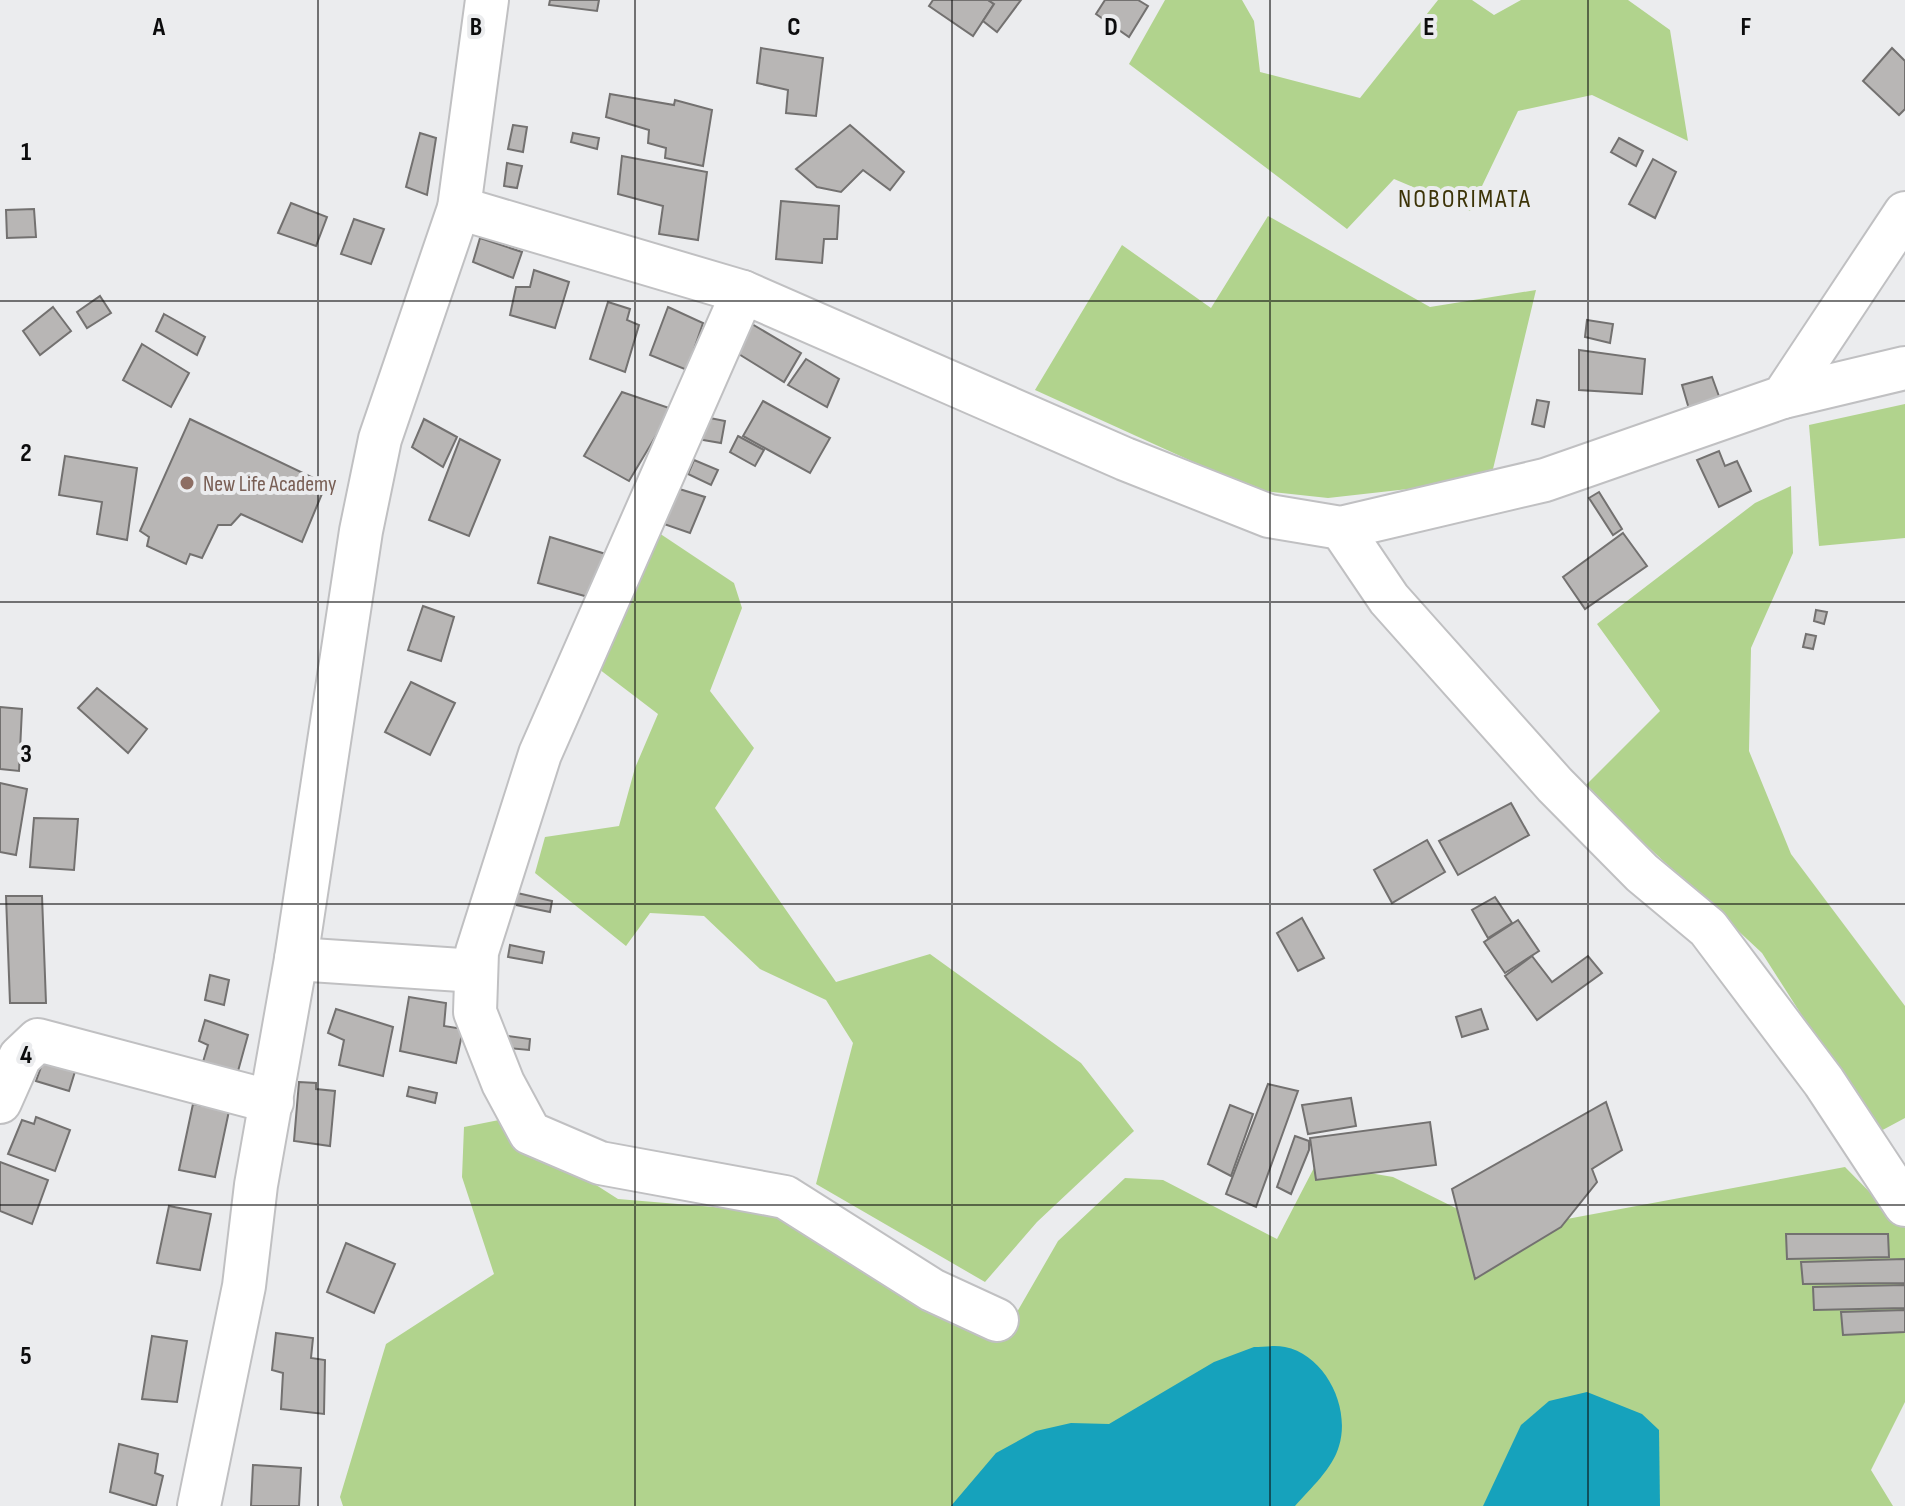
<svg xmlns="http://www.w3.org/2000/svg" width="1905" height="1506" viewBox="0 0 1905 1506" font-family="'Sofia Sans Condensed',sans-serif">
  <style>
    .green { fill: #b1d38d }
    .water { fill: #16a2bc }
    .building { fill: #b8b6b5; stroke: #737170; stroke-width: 2 }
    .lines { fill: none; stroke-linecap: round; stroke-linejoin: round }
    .minor-casing { stroke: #c0c0c2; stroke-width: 46 }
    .minor { stroke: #fff; stroke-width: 42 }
    .grid { fill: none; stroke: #0c0c0d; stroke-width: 2; stroke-opacity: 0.55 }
    .education-dot { fill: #8d6e63; stroke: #ebecee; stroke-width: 3 }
    .labels { text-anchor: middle; stroke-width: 8; stroke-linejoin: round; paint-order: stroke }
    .education-label { font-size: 22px; fill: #785e54; stroke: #ebecee; text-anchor: start }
    .quarter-label { font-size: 26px; letter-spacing: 2px; fill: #3c3307; stroke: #ebecee }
    .grid-label { font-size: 26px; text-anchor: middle; font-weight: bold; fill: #0c0c0d; stroke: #ebecee; stroke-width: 8; stroke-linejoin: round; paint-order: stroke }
  </style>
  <rect width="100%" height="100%" fill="#ebecee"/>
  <!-- green -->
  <g class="green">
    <polygon points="1165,0 1242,0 1254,21 1260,72 1360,98 1438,0 1472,0 1494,15 1521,0 1628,0 1670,30 1688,141 1592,95 1518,111 1470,211 1394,179 1347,229 1129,64"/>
    <polygon points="1268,216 1430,307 1536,290 1493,469 1426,487 1328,498 1255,490 1035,390 1122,245 1211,308"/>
    <polygon points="1905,404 1905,538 1819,546 1809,425"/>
    <polygon points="1791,486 1793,553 1751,648 1749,751 1791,854 1905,1006 1905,1118 1877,1133 1762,953 1584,787 1660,711 1597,624 1755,503"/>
    <polygon points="656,531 734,583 742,608 710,691 754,748 715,808 836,982 930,954 1081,1063 1134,1131 1037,1222 985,1282 816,1184 853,1043 826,1000 760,969 704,916 650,913 626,946 535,873 545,837 619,826 635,768 658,714 591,663"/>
    <polygon points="504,1119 532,1144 618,1199 726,1208 829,1224 1013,1319 1058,1241 1125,1178 1163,1180 1277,1239 1316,1164 1393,1177 1502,1231 1845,1167 1905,1228 1905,1402 1871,1470 1893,1506 343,1506 340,1497 386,1344 494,1274 462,1177 464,1127"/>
  </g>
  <!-- water -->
  <g class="water">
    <path d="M 1254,1347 C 1263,1347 1275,1345 1285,1347 C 1325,1355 1351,1407 1339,1446 C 1333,1468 1310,1489 1295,1506 L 951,1506 L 996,1453 L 1036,1431 L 1071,1423 L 1109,1424 L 1214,1362 Z"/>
    <polygon points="1587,1392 1642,1414 1659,1430 1660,1506 1483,1506 1521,1425 1549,1401"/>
  </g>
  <!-- building -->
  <g class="building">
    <polygon points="550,0 599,0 597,11 549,5"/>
    <polygon points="933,0 988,0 994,4 973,36 929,6"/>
    <polygon points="988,0 1021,0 997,32 983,21 994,4"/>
    <polygon points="1105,0 1138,0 1148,6 1129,37 1096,14"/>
    <polygon points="761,48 823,58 816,116 786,113 788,90 757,83"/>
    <polygon points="1892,48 1905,61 1905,109 1899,115 1863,81"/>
    <polygon points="610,94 674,105 675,100 712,110 703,166 665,158 666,148 648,143 649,130 606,117"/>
    <polygon points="513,125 527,127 523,152 508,149"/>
    <polygon points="850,125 904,172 890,190 863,170 841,192 817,187 796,169"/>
    <polygon points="420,133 436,138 427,195 406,187"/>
    <polygon points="573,133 599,138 597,149 571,142"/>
    <polygon points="1619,138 1643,151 1636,166 1611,152"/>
    <polygon points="622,156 707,172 698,240 659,234 663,206 618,194"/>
    <polygon points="1653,159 1676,172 1655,218 1629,204"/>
    <polygon points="507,163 522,166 517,188 504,186"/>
    <polygon points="781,201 839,206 837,239 824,239 822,263 776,259"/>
    <polygon points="291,203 327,217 316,246 278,233"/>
    <polygon points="34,209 36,237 7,238 6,210"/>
    <polygon points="354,219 384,229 371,264 341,254"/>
    <polygon points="480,238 522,252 513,278 473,262"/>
    <polygon points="534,270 569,282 555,328 510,315 516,287 530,287"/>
    <polygon points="100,296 111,313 87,328 77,312"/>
    <polygon points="608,302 630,309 627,320 639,325 625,372 590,359"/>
    <polygon points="53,307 71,331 40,355 23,331"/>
    <polygon points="668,307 703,323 687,370 650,355"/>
    <polygon points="164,314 205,337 197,355 156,331"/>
    <polygon points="745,320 801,353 784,382 729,348"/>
    <polygon points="1587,320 1613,324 1610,343 1585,337"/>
    <polygon points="142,344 189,373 171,407 123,380"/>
    <polygon points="1579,350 1645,359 1642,394 1579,390"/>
    <polygon points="806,359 839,379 827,407 788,385"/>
    <polygon points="1712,377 1720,399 1689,409 1682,385"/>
    <polygon points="622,392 672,409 629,481 584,456"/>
    <polygon points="1537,400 1549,402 1544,427 1532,424"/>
    <polygon points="763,401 830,438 810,473 743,436"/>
    <polygon points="700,416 725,421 721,443 697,439"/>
    <polygon points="190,419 326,484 302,542 241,514 231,525 218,525 202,558 190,554 186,564 147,546 149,537 140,531"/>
    <polygon points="424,419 457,437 443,467 412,447"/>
    <polygon points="738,436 764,450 755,466 730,452"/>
    <polygon points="460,439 500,460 469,536 429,520"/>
    <polygon points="1719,451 1725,466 1737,461 1751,491 1719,507 1697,460"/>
    <polygon points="65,456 137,468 127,540 97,534 102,502 59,495"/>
    <polygon points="694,460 718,470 711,485 688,474"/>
    <polygon points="673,487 705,497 690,533 658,522"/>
    <polygon points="1599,492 1622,529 1613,535 1589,498"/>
    <polygon points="1623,533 1647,566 1585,609 1563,577"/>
    <polygon points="550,537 609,555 599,600 538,583"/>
    <polygon points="423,606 454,617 441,661 408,650"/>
    <polygon points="1816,610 1827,612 1824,624 1814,621"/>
    <polygon points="1806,634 1816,636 1813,649 1803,647"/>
    <polygon points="411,682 455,703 430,755 385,732"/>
    <polygon points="97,688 147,729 128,753 78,708"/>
    <polygon points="0,707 22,709 19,771 0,769"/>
    <polygon points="0,783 27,789 16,855 0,852"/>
    <polygon points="1511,803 1529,835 1458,875 1439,841"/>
    <polygon points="34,818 78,819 74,870 30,867"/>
    <polygon points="1427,840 1445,872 1392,903 1374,870"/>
    <polygon points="513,892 552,901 550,912 511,904"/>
    <polygon points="6,896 42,896 46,1003 10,1003"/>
    <polygon points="1495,897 1512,923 1488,938 1472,910"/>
    <polygon points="1302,918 1324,958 1298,971 1277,933"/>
    <polygon points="1518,920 1539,951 1505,973 1484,942"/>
    <polygon points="510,945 544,952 542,963 508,957"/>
    <polygon points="1532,956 1552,982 1588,956 1602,973 1537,1020 1505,976"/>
    <polygon points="210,975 229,980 224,1005 205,1000"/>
    <polygon points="409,997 446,1003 444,1026 463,1029 456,1063 400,1051"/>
    <polygon points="336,1009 393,1027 383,1076 339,1065 344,1040 328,1033"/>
    <polygon points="1481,1009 1488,1029 1462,1037 1456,1017"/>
    <polygon points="205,1020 248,1035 235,1082 200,1072 208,1045 199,1041"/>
    <polygon points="500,1035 530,1039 529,1050 498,1047"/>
    <polygon points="45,1056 77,1065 69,1091 36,1081"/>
    <polygon points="299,1082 316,1083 316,1089 335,1091 330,1146 294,1141"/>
    <polygon points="1268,1084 1298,1091 1256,1207 1226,1194"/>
    <polygon points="409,1087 437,1093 435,1103 407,1096"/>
    <polygon points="1351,1098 1356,1126 1308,1134 1302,1105"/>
    <polygon points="1606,1102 1622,1150 1592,1169 1597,1182 1561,1227 1475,1279 1452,1189"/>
    <polygon points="193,1104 229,1111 215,1177 179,1170"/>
    <polygon points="1230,1105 1253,1114 1231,1176 1208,1164"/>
    <polygon points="36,1117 70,1130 55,1171 8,1154 22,1120 34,1124"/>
    <polygon points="1430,1122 1436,1165 1316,1180 1310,1138"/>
    <polygon points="1295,1136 1309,1141 1309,1150 1291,1194 1277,1187"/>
    <polygon points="0,1162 48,1180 32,1224 0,1211"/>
    <polygon points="169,1206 211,1214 200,1270 157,1263"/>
    <polygon points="1786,1234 1888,1234 1889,1257 1787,1259"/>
    <polygon points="346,1243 395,1264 374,1313 327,1292"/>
    <polygon points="1905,1259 1905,1283 1803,1284 1801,1262"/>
    <polygon points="1905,1285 1905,1308 1814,1310 1813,1287"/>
    <polygon points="1905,1310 1905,1332 1843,1335 1841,1312"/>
    <polygon points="276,1333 313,1338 311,1358 325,1360 324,1414 281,1409 283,1373 272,1370"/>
    <polygon points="152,1336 187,1341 177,1402 142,1399"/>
    <polygon points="119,1444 158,1454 155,1473 163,1476 156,1506 110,1492"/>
    <polygon points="253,1465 301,1468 299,1506 251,1506"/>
  </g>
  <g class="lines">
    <!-- minor casing -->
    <g class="minor-casing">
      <g id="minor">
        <polyline points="459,208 743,292 1125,459 1269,516 1341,528 1545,480 1783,397 1905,213"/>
        <polyline points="743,292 540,754 477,952 475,1012 503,1083 530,1133 600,1163 785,1197 932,1290 997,1320"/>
        <polyline points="1783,397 1905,368"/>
        <polyline points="1341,528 1389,599 1555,785 1642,873 1708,928 1824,1082 1905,1205"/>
        <polyline points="296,959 476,971"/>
        <polyline points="0,1102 20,1057 38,1040 272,1102"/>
        <polyline points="199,1506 244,1286 256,1185 296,959 361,531 380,439 459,208 487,0"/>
      </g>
    </g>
    <!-- minor -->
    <use href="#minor" class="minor"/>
  </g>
  <!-- grid -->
  <path class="grid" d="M 318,0 L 318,1506M 635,0 L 635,1506M 952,0 L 952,1506M 1270,0 L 1270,1506M 1588,0 L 1588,1506M 0,301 L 1905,301M 0,602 L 1905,602M 0,904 L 1905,904M 0,1205 L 1905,1205"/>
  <!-- markers -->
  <circle class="education-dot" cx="187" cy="483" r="8"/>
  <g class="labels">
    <!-- education labels -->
    <g class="education-label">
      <text x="203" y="491">New Life Academy</text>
    </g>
    <!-- quarter labels -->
    <g class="quarter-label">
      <text x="1465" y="207">NOBORIMATA</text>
    </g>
  </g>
  <g class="grid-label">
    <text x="159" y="35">A</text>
    <text x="476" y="35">B</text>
    <text x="794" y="35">C</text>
    <text x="1111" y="35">D</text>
    <text x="1429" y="35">E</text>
    <text x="1746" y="35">F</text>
    <text x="26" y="160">1</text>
    <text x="26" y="461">2</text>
    <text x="26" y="762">3</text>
    <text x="26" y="1063">4</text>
    <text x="26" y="1364">5</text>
  </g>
</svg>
